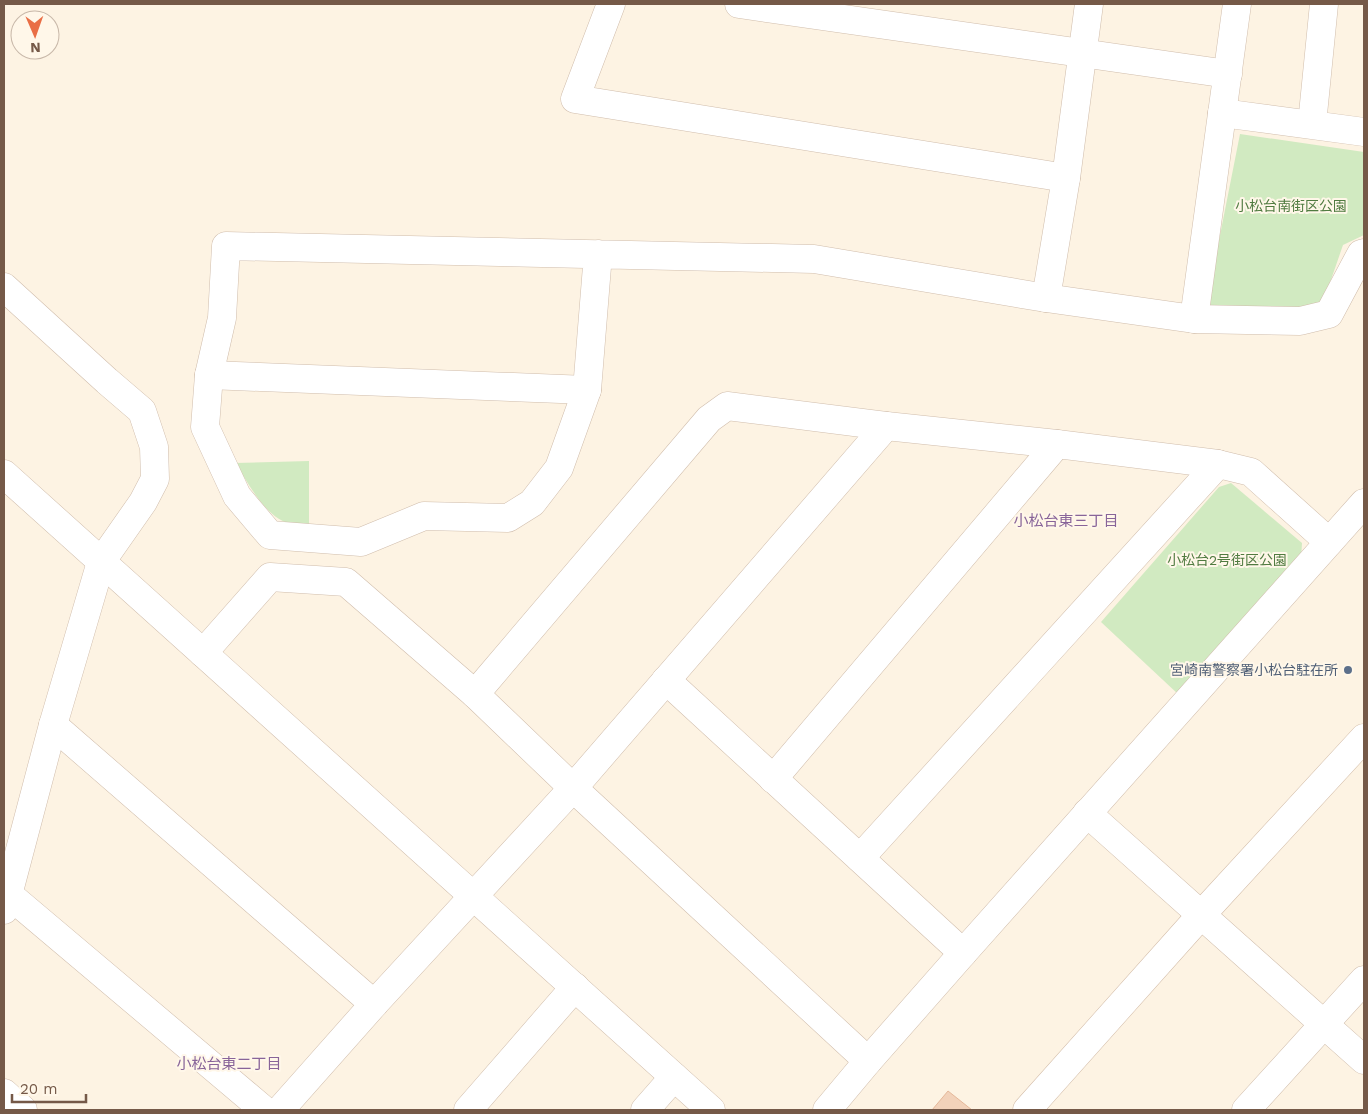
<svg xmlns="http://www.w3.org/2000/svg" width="1368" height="1114" viewBox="0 0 1368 1114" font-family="'Work Sans','Noto Sans JP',sans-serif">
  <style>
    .green { fill: #d1eac1 }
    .building { fill: #f2d2ba; stroke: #e5b89a }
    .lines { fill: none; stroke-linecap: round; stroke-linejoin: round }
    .street-casing { stroke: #d0bdac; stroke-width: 29 }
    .secondary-casing { stroke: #d3bda9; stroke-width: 29 }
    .street { stroke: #fff; stroke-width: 28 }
    .secondary { stroke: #fff; stroke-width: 28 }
    .service-dot { fill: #5c6f8a; stroke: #fff7e9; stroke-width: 2 }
    .labels { text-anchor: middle; stroke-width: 4; stroke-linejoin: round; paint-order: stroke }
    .park-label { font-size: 14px; fill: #507b40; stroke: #fff7e9 }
    .service-label { font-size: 14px; fill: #4e5e75; stroke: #fff7e9; text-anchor: end }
    .neighbourhood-label { font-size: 15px; fill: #886499; stroke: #fff7e9 }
  </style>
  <rect width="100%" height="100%" fill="#fdf3e3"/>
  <!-- green -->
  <g class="green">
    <polygon points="1240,134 1364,152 1364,235 1343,245 1324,300 1305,310 1206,306"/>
    <path d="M 309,461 L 309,525 C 304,525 299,526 294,525 C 265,519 250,485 235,463 Z"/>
    <polygon points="1231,483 1302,543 1301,558 1179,695 1101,622 1219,487"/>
  </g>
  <!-- building -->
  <polygon class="building" points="948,1091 972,1110 932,1110"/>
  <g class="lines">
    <!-- street casing -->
    <g class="street-casing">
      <g id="street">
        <polyline points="611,4 575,99 1066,178"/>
        <polyline points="739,4 1228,74"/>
        <polyline points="1222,113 1364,132"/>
        <polyline points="1312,124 1324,4"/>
        <polyline points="598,254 587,390 559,468 532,503 508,518 424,516 361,542 270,535 237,496 205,427 209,375 222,318 226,246 814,259 1046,298 1194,319 1300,321 1329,314 1361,254 1364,253"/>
        <polyline points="4,287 107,381 142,411 154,447 155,479 143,502 101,562 53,725 4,910"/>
        <polyline points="1046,298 1066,178 1089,4"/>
        <polyline points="1194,319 1237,4"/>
        <polyline points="209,375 587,390"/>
        <polyline points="4,474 711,1110"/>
        <polyline points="203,653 270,577 346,582 475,694 573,788 868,1061"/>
        <polyline points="666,680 963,953"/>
        <polyline points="475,694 709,419 727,406 886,426 1057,444 1218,464 1251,472 1329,542"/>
        <polyline points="53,725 374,1004"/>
        <polyline points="773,779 1057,444"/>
        <polyline points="1087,813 1364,1060"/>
        <polyline points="860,858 1218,464"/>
        <polyline points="8,894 264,1110"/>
        <polyline points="4,1093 23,1110"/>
        <polyline points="280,1110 374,1004 573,788 886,426"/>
        <polyline points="468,1110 575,987"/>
        <polyline points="645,1110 674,1077"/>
        <polyline points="827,1110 868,1061 963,953 1364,503"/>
        <polyline points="1246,1110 1364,980"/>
      </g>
    </g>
    <!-- secondary casing -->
    <g class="secondary-casing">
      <polyline id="secondary" points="1027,1110 1202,914 1364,738"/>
    </g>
    <!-- street -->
    <use href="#street" class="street"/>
    <!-- secondary -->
    <use href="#secondary" class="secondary"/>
  </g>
  <!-- markers -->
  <circle class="service-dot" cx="1348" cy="670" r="5"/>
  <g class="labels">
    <!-- park labels -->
    <g class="park-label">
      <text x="1291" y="211">小松台南街区公園</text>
      <text x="1227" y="565">小松台2号街区公園</text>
    </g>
    <!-- service labels -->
    <g class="service-label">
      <text x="1338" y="675">宮崎南警察署小松台駐在所</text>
    </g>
    <!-- neighbourhood labels -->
    <g class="neighbourhood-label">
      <text x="1066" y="526">小松台東三丁目</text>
      <text x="229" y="1069">小松台東二丁目</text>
    </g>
  </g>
  <!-- border -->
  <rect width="1368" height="1114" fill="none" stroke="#755948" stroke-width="10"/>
  <!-- north arrow -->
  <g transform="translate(35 35) rotate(178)"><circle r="24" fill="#fff7e9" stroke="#c8b8a9"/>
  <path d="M0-4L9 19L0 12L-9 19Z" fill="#e96e45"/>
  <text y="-8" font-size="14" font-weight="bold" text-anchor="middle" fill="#755948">N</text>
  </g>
  <!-- scale -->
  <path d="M12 1094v8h74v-8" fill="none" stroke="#755948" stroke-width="2.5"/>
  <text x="20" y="1094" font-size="15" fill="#755948" stroke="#fff7e9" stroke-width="4" paint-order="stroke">20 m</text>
</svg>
